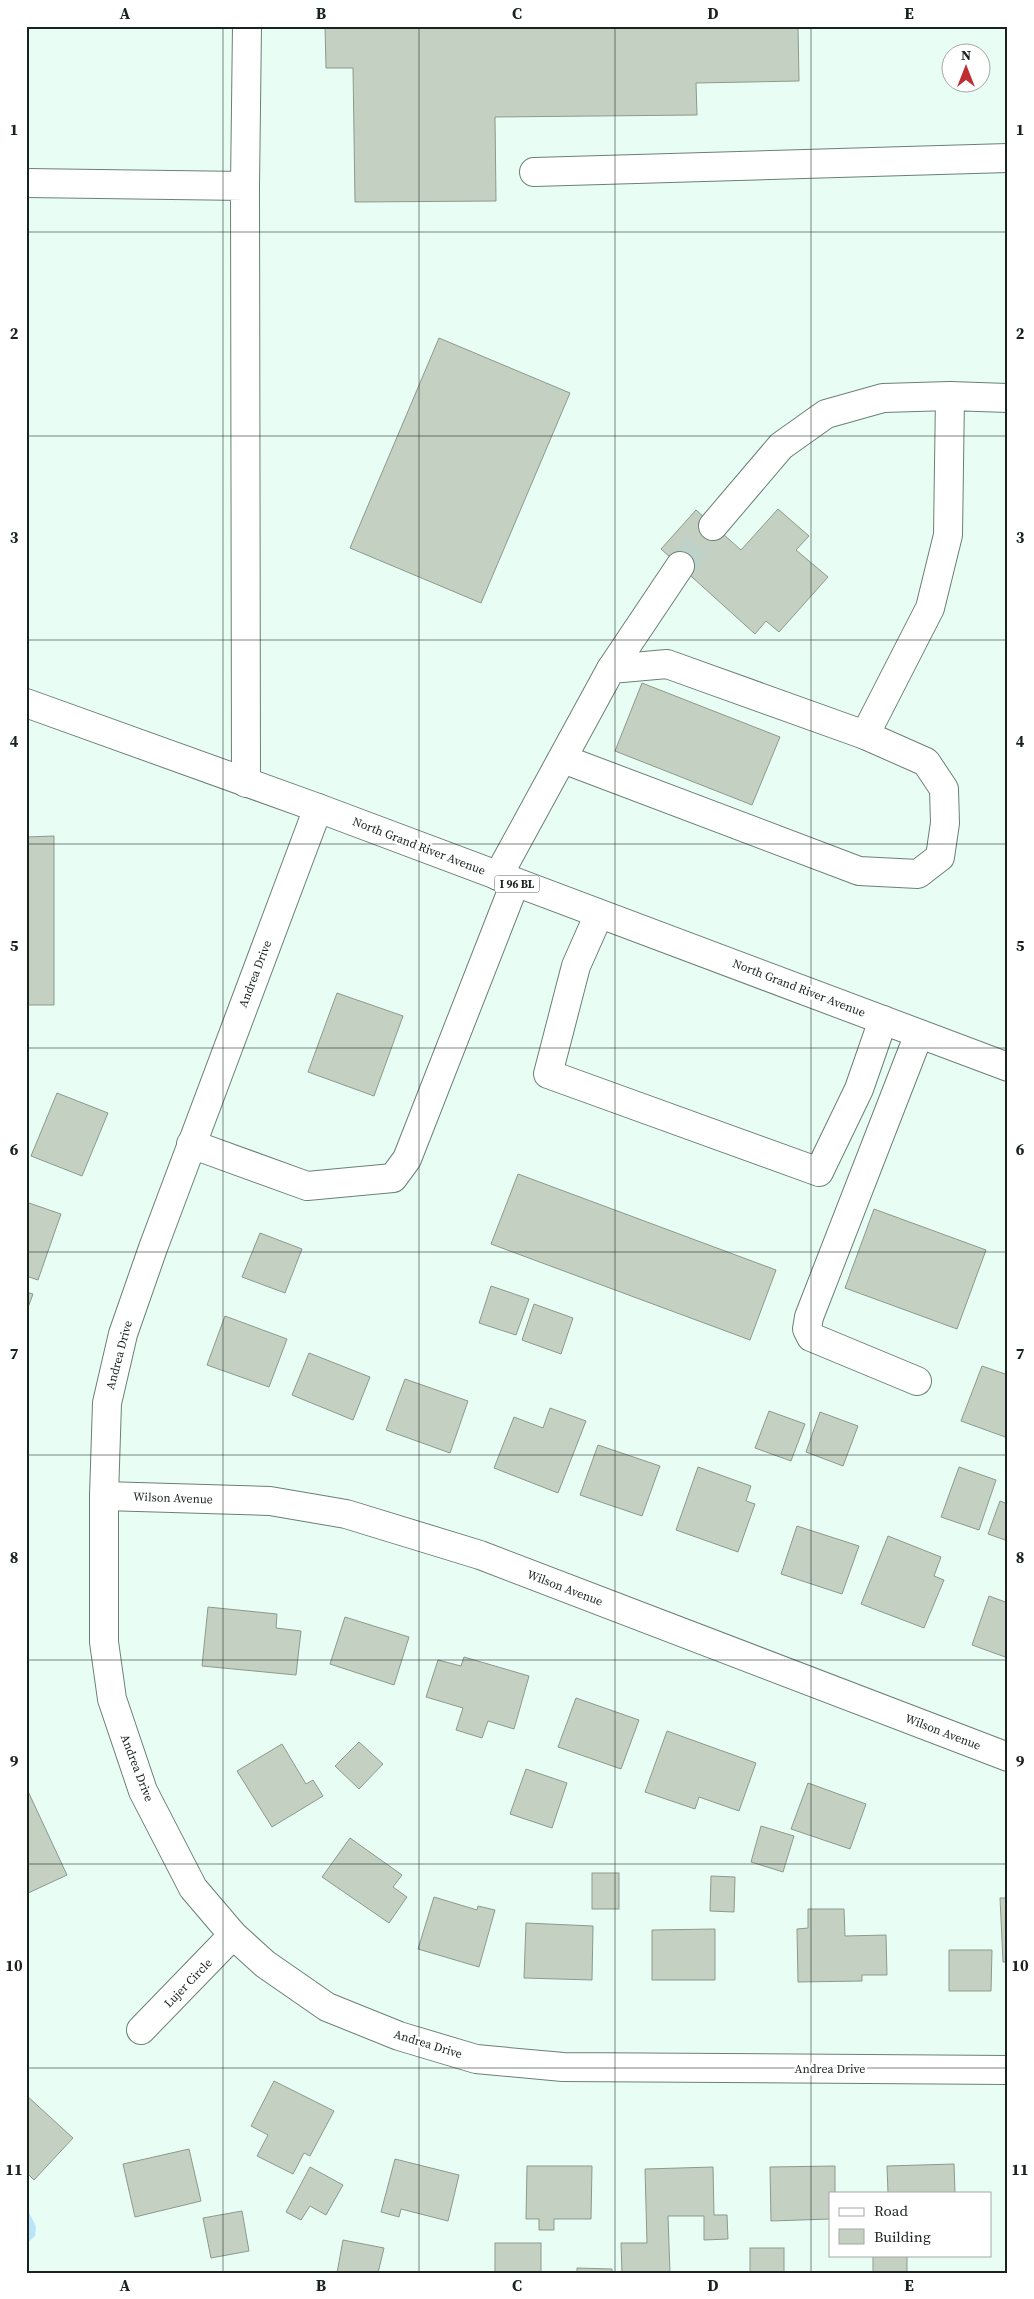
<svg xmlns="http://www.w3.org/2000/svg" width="1034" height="2299" viewBox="0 0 1034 2299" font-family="'Source Serif 4',serif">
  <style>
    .water { fill: #bae4f9 }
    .building { fill: #c4d1c2; stroke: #8d998b }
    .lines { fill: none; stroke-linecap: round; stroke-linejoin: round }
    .minor-tunnel { stroke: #bfd2ca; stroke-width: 28; stroke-dasharray: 28 14; stroke-linecap: butt }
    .minor-casing { stroke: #6b7f77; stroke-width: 30 }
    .major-casing { stroke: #6b7f77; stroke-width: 30 }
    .minor { stroke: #fff; stroke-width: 28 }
    .major { stroke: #fff; stroke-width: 28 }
    .grid { fill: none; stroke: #1a221f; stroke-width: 1; stroke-opacity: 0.55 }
    .labels { text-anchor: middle; stroke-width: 5; stroke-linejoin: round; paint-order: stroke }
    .shield { fill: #fff; stroke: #5f6462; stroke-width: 1 }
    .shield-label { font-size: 11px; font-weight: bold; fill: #1a221f }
    .street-label { font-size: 12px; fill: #1a221f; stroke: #fff }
    .neatline { fill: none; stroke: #1a221f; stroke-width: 2 }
    .grid-label { font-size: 16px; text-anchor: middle; font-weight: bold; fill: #1a221f }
  </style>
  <rect width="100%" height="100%" fill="#e8fef5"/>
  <!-- water -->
  <polygon class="water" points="26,2206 36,2227 35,2236 26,2244"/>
  <!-- building -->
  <g class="building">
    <polygon points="26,26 154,26 26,28"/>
    <polygon points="325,26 798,26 799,81 696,83 697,115 495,117 496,201 355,202 353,68 326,68"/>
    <polygon points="439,338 570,393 481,603 350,548"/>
    <polygon points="778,509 809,536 796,550 828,577 779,632 766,621 755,634 661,549 696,510 741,550"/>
    <polygon points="642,683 780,737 752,805 615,751"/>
    <polygon points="54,836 54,1005 26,1005 26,837"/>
    <polygon points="337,993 403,1016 374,1096 308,1072"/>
    <polygon points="57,1093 108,1113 82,1176 31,1156"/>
    <polygon points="518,1174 776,1270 750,1340 491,1244"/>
    <polygon points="26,1202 61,1214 38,1280 26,1276"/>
    <polygon points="874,1209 986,1250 957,1329 845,1288"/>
    <polygon points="260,1233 302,1249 285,1293 242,1277"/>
    <polygon points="491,1286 529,1299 516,1335 479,1323"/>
    <polygon points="26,1292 33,1294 26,1313"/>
    <polygon points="534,1304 573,1318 561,1354 522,1340"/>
    <polygon points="225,1316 287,1339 269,1387 207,1365"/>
    <polygon points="309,1353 370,1377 353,1420 292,1395"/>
    <polygon points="982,1366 1008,1375 1008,1438 961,1421"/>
    <polygon points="405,1379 468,1401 450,1453 386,1430"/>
    <polygon points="550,1408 586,1421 558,1493 494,1468 514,1417 543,1428"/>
    <polygon points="769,1411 805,1424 791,1461 755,1448"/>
    <polygon points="820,1412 858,1426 843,1466 806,1452"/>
    <polygon points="598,1445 660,1466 642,1516 580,1495"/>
    <polygon points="698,1467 751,1486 746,1501 755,1504 738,1552 676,1530"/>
    <polygon points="959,1467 996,1480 979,1530 941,1517"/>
    <polygon points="1000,1501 1008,1504 1008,1541 988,1534"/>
    <polygon points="797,1526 859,1546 842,1594 781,1574"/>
    <polygon points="888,1536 941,1557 934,1576 944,1580 924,1628 861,1604"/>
    <polygon points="989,1596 1008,1603 1008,1658 972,1645"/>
    <polygon points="208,1607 277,1614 276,1628 301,1631 296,1675 202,1666"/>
    <polygon points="345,1617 409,1637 394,1685 330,1664"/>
    <polygon points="464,1657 529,1676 514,1729 488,1721 482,1738 456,1730 463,1708 426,1697 438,1660 461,1666"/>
    <polygon points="576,1698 639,1720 621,1769 558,1747"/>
    <polygon points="667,1731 756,1763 739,1811 699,1797 695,1809 645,1792"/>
    <polygon points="359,1742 383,1764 359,1789 335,1766"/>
    <polygon points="282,1744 306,1784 313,1780 323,1796 272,1827 237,1771"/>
    <polygon points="526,1769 567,1783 552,1828 510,1814"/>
    <polygon points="808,1783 866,1804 850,1849 791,1829"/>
    <polygon points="26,1787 67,1875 26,1894"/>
    <polygon points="761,1826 794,1836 783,1872 751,1862"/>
    <polygon points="350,1838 402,1875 393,1887 407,1897 389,1923 322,1877"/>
    <rect x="592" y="1873" width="27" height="36"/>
    <polygon points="711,1876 735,1877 734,1912 710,1911"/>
    <polygon points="434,1897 477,1910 478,1906 495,1910 479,1967 418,1949"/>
    <polygon points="1000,1898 1008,1898 1008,1962 1003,1962"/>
    <polygon points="808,1909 844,1909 845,1936 886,1935 887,1975 862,1975 862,1981 798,1982 797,1929 808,1928"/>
    <polygon points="526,1923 593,1926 592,1980 524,1978"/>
    <polygon points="715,1929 715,1980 652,1980 652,1930"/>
    <polygon points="949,1950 992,1950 991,1991 949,1991"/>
    <polygon points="274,2081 334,2111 310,2156 304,2153 293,2174 257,2156 268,2135 251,2126"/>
    <polygon points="26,2095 73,2138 34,2180 26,2172"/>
    <polygon points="189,2149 201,2201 135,2217 123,2164"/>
    <polygon points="395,2159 459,2175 448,2221 401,2209 399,2217 381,2212"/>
    <polygon points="954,2164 955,2193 888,2193 887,2166"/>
    <polygon points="527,2166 592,2166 591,2219 554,2219 554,2230 539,2230 539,2219 526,2219"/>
    <polygon points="835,2166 835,2193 830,2193 830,2219 771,2221 770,2167"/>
    <polygon points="310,2167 343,2185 326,2215 310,2206 301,2220 286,2212"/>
    <polygon points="713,2167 714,2215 727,2215 728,2239 704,2240 704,2216 668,2216 670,2273 622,2273 621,2243 647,2243 645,2169"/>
    <polygon points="1006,2169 1008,2169 1008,2217 1007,2217"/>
    <polygon points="242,2211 249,2251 211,2258 203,2218"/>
    <polygon points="343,2240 384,2248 378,2273 337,2273"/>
    <rect x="495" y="2243" width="46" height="30"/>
    <rect x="750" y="2248" width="34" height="25"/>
    <rect x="873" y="2255" width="34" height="18"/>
    <polygon points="577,2268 612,2269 612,2273 577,2273"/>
  </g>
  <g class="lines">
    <!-- minor-tunnel -->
    <polyline class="minor-tunnel" points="680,566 713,526"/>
    <!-- minor casing -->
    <g class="minor-casing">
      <g id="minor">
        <polyline points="534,172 1008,158"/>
        <polyline points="26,183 245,186 246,783"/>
        <polyline points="245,186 247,26"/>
        <polyline points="713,526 781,446 826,414 883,398 950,396"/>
        <polyline points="611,669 680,566"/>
        <polyline points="865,735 930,608 948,535 950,396 1008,398"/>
        <polyline points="318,808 153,1248 123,1334 107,1403 104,1496 104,1642 112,1699 143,1791 193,1888 233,1935 265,1964 327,2007 399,2036 476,2059 563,2067 1008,2070"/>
        <polyline points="498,876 611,669 667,664 865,735 926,762 944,789 945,823 940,857 918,874 859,871 563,759"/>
        <polyline points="599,914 576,966 548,1074 819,1172 859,1089 883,1020"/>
        <polyline points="191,1144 307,1186 393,1178 407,1159 515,883"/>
        <polyline points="917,1381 811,1337 807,1329 809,1317 919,1034"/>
        <polyline points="104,1496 270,1501 346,1514 480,1555 1008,1757"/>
        <polyline points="141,2030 233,1935"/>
      </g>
    </g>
    <!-- major casing -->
    <g class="major-casing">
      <polyline id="major" points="26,703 318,808 1008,1067"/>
    </g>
    <!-- minor -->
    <use href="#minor" class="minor"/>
    <!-- major -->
    <use href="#major" class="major"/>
  </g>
  <!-- grid -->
  <path class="grid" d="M 223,26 L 223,2273M 419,26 L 419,2273M 615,26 L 615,2273M 811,26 L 811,2273M 26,232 L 1008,232M 26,436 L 1008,436M 26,640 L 1008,640M 26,844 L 1008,844M 26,1048 L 1008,1048M 26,1252 L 1008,1252M 26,1455 L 1008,1455M 26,1660 L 1008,1660M 26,1864 L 1008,1864M 26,2068 L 1008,2068"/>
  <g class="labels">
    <!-- shield labels -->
    <rect class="shield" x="494.5" y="875.5" width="45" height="17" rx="4"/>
    <g class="shield-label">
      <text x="517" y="888">I 96 BL</text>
    </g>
    <!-- street labels -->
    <g class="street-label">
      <text transform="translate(419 846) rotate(21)" y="4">North Grand River Avenue</text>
      <text transform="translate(255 974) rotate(-69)" y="4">Andrea Drive</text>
      <text transform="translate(799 988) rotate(21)" y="4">North Grand River Avenue</text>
      <text transform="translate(119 1355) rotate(-75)" y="4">Andrea Drive</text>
      <text transform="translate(173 1498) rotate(2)" y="4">Wilson Avenue</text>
      <text transform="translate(565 1588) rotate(21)" y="4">Wilson Avenue</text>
      <text transform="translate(943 1732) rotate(21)" y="4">Wilson Avenue</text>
      <text transform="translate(137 1768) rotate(69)" y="4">Andrea Drive</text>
      <text transform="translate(188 1983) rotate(-46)" y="4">Lujer Circle</text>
      <text transform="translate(428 2044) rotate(17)" y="4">Andrea Drive</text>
      <text x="830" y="2073">Andrea Drive</text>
    </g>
  </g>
  <!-- border -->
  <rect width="1034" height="2299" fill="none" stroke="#ffffff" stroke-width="55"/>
  <!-- legend -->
  <rect x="829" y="2192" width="162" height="65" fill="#ffffff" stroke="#a3a7a5"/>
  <rect x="839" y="2208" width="25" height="8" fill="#ffffff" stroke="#a3a7a5"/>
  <text x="874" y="2216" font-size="15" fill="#1a221f">Road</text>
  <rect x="839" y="2229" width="25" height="15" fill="#c4d1c2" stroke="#a3a7a5"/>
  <text x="874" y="2242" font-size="15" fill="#1a221f">Building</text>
  <!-- north arrow -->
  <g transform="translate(966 68)"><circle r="24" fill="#ffffff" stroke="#a3a7a5"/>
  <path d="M0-4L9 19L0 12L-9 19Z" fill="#be2e33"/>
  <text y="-8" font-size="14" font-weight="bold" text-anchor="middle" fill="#1a221f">N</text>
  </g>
  <rect x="28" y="28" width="978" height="2244" class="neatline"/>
  <g class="grid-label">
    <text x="125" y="19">A</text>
    <text x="321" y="19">B</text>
    <text x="517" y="19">C</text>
    <text x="713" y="19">D</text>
    <text x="909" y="19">E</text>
    <text x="14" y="135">1</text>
    <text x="1020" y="135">1</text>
    <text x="14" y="339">2</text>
    <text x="1020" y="339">2</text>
    <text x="14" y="543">3</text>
    <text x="1020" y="543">3</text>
    <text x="14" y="747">4</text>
    <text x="1020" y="747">4</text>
    <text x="14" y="951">5</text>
    <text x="1020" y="951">5</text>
    <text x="14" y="1155">6</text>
    <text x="1020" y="1155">6</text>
    <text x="14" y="1359">7</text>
    <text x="1020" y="1359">7</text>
    <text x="14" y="1563">8</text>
    <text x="1020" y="1563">8</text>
    <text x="14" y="1767">9</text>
    <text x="1020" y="1767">9</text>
    <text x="14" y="1971">10</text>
    <text x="1020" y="1971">10</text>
    <text x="14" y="2175">11</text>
    <text x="1020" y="2175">11</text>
    <text x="125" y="2291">A</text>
    <text x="321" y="2291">B</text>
    <text x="517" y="2291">C</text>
    <text x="713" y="2291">D</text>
    <text x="909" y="2291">E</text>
  </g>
</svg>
